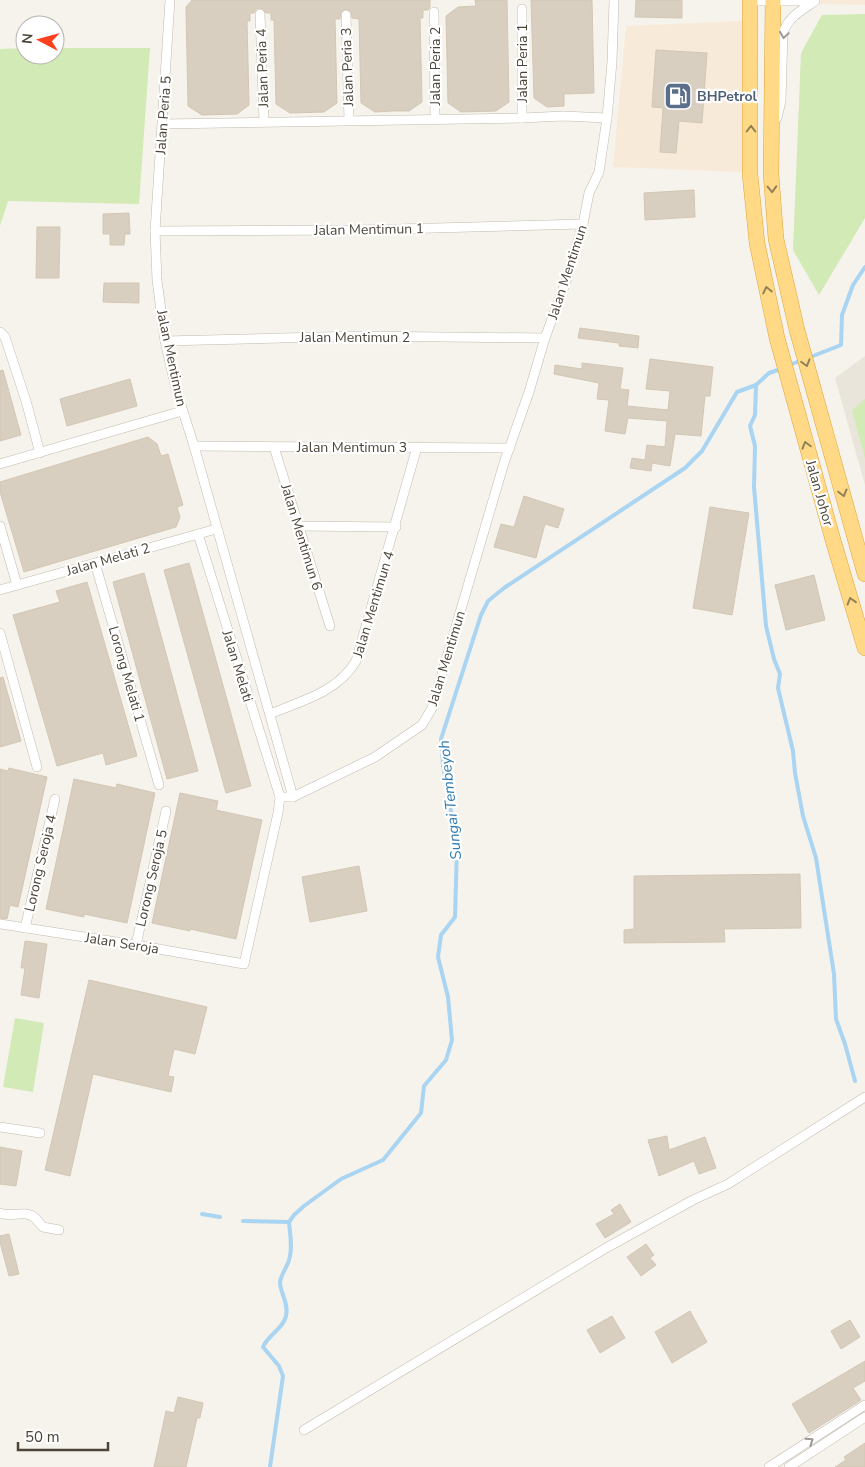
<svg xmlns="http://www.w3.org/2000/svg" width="865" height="1467" viewBox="0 0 865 1467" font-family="'Nunito Sans',sans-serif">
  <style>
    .residential { fill: #eae5da }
    .commercial { fill: #f7ead8 }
    .green { fill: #d2eab5 }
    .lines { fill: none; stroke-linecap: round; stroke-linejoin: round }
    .stream { stroke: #a9d4f2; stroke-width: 4 }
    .building { fill: #d8cfc1; stroke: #d3c7b4 }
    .minor-casing { stroke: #c2bbae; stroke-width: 10 }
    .trunk-casing { stroke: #e0a43c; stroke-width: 16 }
    .minor { stroke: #fff; stroke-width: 9 }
    .trunk { stroke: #ffd985; stroke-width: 15 }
    .oneway { stroke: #9c9892 }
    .oneway2 { stroke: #938057 }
    .labels { text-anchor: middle; stroke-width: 4.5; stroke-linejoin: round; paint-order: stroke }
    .street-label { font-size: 14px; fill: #4b4439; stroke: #fff }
    .service-label { font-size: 14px; font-weight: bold; fill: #4e5e75; stroke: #fff; text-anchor: start }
    .water-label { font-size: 15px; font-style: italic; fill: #2e7ab2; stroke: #fff }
  </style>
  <rect width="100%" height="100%" fill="#f6f3ec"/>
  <!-- residential -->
  <polygon class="residential" points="865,356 865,485 835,378"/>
  <!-- commercial -->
  <g class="commercial">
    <polygon points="814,0 865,0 865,5 818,4"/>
    <polygon points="742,21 743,172 613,167 626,26"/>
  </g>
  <!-- green -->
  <g class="green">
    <polygon points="865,14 865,218 819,295 793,250 801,53 822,15"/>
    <polygon points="25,48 25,55 55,55 55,48 150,48 139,204 8,201 0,226 0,49"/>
    <polygon points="865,399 865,459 852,410"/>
    <polygon points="15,1018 44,1023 33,1092 3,1087"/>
  </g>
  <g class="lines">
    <!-- stream -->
    <g class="stream">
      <polyline points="808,358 841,345 842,315 853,285 865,267"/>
      <polyline points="787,366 802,360"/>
      <polyline points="756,385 755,415 750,426 755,446 754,487 766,626 774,659 780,674 778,688 793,751 795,773 803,816 816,858 834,974 836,1019 845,1044 855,1081"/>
      <polyline points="202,1214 220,1217"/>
      <polyline points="243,1221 289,1222"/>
      <path d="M 270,1467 L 283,1376 L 279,1366 L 263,1347 C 268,1335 283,1329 286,1316 C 289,1303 280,1293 280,1282 C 281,1275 287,1267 289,1260 C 293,1248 290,1234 289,1222 L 294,1215 L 304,1206 L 341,1179 L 383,1160 L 421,1113 L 424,1086 L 446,1060 L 452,1040 L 448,997 L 438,957 L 441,935 L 455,917 L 457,847 L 443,765 L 441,739 L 481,615 L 488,601 L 504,588 L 685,468 L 702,451 L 737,392 L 756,385 L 769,373 L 781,369"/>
    </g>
  </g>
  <!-- building -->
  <g class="building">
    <polygon points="192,0 430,0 430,7 428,10 423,10 423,18 420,18 422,102 409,111 392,111 375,112 361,103 359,19 352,18 351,11 345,9 341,12 340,19 335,19 337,103 324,112 290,113 276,104 274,20 271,20 271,13 266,13 263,9 259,8 256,9 254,13 250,13 250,21 247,21 249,105 237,114 202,115 188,106 186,7"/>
    <polygon points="475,0 507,0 509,102 496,111 461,112 448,103 446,16 458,7 476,6"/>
    <polygon points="531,0 592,0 594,93 564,94 564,106 547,107 534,98"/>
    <polygon points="636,0 682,0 682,18 635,17"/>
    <polygon points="656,50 707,53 702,123 679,121 676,153 660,152 663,108 652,107"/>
    <polygon points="694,190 695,217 645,220 644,193"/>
    <polygon points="129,213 130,234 125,234 124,245 110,245 110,234 103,234 103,214"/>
    <polygon points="37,227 60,227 59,278 36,278"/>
    <polygon points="104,283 139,283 139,303 103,302"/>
    <polygon points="580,328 639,336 638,348 619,346 619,343 578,338"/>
    <polygon points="650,359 713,367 710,396 705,396 701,436 675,434 670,466 652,463 651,471 630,468 632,458 645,460 647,445 665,447 667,421 628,418 625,434 605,431 609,400 597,399 599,383 554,374 555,365 582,369 582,363 623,368 620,389 629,390 627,406 668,410 670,391 646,389"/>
    <polygon points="3,370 21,435 0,441 0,371"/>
    <polygon points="130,379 137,406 67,426 60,399"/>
    <polygon points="148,437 157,444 161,456 168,454 183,505 177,507 180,517 176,527 24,572 0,492 0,482"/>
    <polygon points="524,496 564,509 558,528 545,524 536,558 494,547 501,524 514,527"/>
    <polygon points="710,507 749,513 732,615 693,608"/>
    <polygon points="189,563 251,786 226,793 164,570"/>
    <polygon points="144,573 198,771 167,779 113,582"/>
    <polygon points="814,575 825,620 786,630 775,585"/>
    <polygon points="87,582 137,756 106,765 103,753 57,766 13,615 60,602 56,591"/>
    <polygon points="3,677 21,741 0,747 0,678"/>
    <polygon points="9,768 47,777 18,907 10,905 7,919 0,918 0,769 8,771"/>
    <polygon points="74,779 116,788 117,784 155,793 127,923 84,914 84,917 46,909"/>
    <polygon points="180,793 218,801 216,810 262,820 236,939 190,929 190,931 152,923"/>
    <polygon points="359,866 367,911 310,922 302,877"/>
    <polygon points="800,874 801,928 724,929 725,942 624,943 624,930 634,929 634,876"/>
    <polygon points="25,941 47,944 39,998 21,995 25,968 21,968"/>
    <polygon points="89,980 207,1007 195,1054 174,1049 168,1076 174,1077 171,1092 93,1074 70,1176 45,1170"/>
    <polygon points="667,1136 669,1150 705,1137 716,1168 699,1174 694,1161 659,1176 648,1140"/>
    <polygon points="0,1147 22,1151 16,1186 0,1184"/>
    <polygon points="620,1204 631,1222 605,1238 596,1224 614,1214 611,1210"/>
    <polygon points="9,1234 19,1274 9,1276 0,1242 0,1236"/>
    <polygon points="646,1244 654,1255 650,1258 656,1265 641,1276 627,1257"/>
    <polygon points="690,1311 707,1342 672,1363 655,1332"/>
    <polygon points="612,1316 625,1338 600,1353 587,1330"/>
    <polygon points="850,1320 860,1337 841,1349 831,1331"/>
    <polygon points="865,1361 865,1381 853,1388 861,1400 809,1433 792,1404"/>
    <polygon points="178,1397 203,1403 200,1418 197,1418 186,1467 154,1467 166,1411 174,1413"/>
    <polygon points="865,1443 865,1467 835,1467 846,1460 844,1457"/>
  </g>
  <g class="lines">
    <!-- minor casing -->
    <g class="minor-casing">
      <g id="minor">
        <polyline points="170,0 155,231 157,280 165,341 176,389 194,446 293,797"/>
        <polyline points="750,1 814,1"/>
        <polyline points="522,9 522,118"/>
        <polyline points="434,12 435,119"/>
        <polyline points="260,14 264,121"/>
        <polyline points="346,15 349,120"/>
        <path d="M 777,118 L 781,101 L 783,33 C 788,17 802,10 815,1"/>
        <polyline points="163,124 522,118 563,116 607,118"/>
        <polyline points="155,231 359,230 583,224"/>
        <polyline points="0,332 5,337 26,401 40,453"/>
        <polyline points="165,341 357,336 545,338"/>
        <polyline points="194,446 510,448"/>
        <polyline points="274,447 330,626"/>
        <polyline points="0,464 182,411"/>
        <polyline points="0,526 17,585"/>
        <polyline points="299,526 396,527"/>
        <polyline points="198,534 280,797"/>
        <polyline points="95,563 159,785"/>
        <polyline points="0,590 216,529"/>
        <polyline points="0,633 37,767"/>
        <path d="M 270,714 C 301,701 338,692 356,661 L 417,447"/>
        <polyline points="0,924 136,945 244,964 278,813 280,797 293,797 375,757 422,725 432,708 504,463 529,392 545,338 566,281 583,224 589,193 599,172 607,118 612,62 614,0"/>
        <polyline points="25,928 55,799"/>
        <polyline points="136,945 166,811"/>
        <polyline points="0,1127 40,1133"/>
        <path d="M 0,1213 C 11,1218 26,1209 35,1218 C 38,1221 40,1224 43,1227 L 59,1230"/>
        <polyline points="304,1430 606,1248 693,1200 728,1184 865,1097"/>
        <polyline points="769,1467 865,1405"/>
        <polyline points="789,1467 865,1417"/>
      </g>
    </g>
    <!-- trunk casing -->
    <g class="trunk-casing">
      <g id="trunk">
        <polyline points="750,0 750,174 757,243 777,338 833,540 865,648"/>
        <polyline points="773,0 771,174 776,239 797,330 865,574"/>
      </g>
    </g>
    <!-- minor -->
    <use href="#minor" class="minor"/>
    <!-- trunk -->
    <use href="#trunk" class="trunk"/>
  </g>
  <!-- one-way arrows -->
  <defs><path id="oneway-chevron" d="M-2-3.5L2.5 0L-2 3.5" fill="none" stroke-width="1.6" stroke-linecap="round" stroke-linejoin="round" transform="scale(1.25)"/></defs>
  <g class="oneway">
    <use href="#oneway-chevron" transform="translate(784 35) rotate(98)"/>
    <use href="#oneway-chevron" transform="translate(810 1441) rotate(-34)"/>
  </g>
  <g class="oneway2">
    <use href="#oneway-chevron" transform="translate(751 129) rotate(-90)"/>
    <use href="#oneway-chevron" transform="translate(772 189) rotate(88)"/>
    <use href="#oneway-chevron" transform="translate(767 290) rotate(-102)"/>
    <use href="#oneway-chevron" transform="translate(806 363) rotate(74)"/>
    <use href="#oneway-chevron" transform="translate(806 445) rotate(-106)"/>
    <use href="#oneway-chevron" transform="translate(843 493) rotate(75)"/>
    <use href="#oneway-chevron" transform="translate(851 601) rotate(-107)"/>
  </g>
  <!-- icons -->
  <defs>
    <g id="fuel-square" transform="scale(1.4375)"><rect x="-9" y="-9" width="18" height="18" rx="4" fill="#5c6f8a" stroke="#fff"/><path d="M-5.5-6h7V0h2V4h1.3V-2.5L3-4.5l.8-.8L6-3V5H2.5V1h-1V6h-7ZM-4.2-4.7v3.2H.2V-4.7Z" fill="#fff"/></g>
  </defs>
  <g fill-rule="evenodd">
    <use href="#fuel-square" x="678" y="96"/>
  </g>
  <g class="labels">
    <!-- street labels -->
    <g class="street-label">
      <text transform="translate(522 63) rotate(-90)" y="5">Jalan Peria 1</text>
      <text transform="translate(435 66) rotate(-90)" y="5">Jalan Peria 2</text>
      <text transform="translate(347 67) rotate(-92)" y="5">Jalan Peria 3</text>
      <text transform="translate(262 68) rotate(-92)" y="5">Jalan Peria 4</text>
      <text transform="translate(163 115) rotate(-86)" y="5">Jalan Peria 5</text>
      <text transform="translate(369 229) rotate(-1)" y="5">Jalan Mentimun 1</text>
      <text transform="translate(567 272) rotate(-72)" y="5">Jalan Mentimun</text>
      <text x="355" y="342">Jalan Mentimun 2</text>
      <text transform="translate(172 358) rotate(78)" y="5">Jalan Mentimun</text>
      <text x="352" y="452">Jalan Mentimun 3</text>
      <text transform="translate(820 493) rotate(74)" y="5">Jalan Johor</text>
      <text transform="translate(302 537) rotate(73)" y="5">Jalan Mentimun 6</text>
      <text transform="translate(108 559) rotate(-16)" y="5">Jalan Melati 2</text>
      <text transform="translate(373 604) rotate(-73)" y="5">Jalan Mentimun 4</text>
      <text transform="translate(446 658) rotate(-73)" y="5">Jalan Mentimun</text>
      <text transform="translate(238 666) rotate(73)" y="5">Jalan Melati</text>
      <text transform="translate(127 674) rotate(74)" y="5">Lorong Melati 1</text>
      <text transform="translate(40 863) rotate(-77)" y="5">Lorong Seroja 4</text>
      <text transform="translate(151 878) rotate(-77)" y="5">Lorong Seroja 5</text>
      <text transform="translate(122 943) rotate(9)" y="5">Jalan Seroja</text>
    </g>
    <!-- service labels -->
    <g class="service-label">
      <text x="697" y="101">BHPetrol</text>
    </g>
    <!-- water labels -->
    <g class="water-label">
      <text transform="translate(450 800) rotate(-96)" y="5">Sungai Tembeyoh</text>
    </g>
  </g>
  <!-- north arrow -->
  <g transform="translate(40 40) rotate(276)"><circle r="24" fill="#ffffff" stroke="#b7b4b0"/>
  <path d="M0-4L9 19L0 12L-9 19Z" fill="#fc3f1d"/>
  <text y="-8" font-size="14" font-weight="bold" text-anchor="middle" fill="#4b4439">N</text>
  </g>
  <!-- scale -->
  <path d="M18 1442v8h90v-8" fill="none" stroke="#4b4439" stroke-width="2.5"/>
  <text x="25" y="1442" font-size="15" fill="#4b4439" stroke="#ffffff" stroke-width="4" paint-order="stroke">50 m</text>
</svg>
